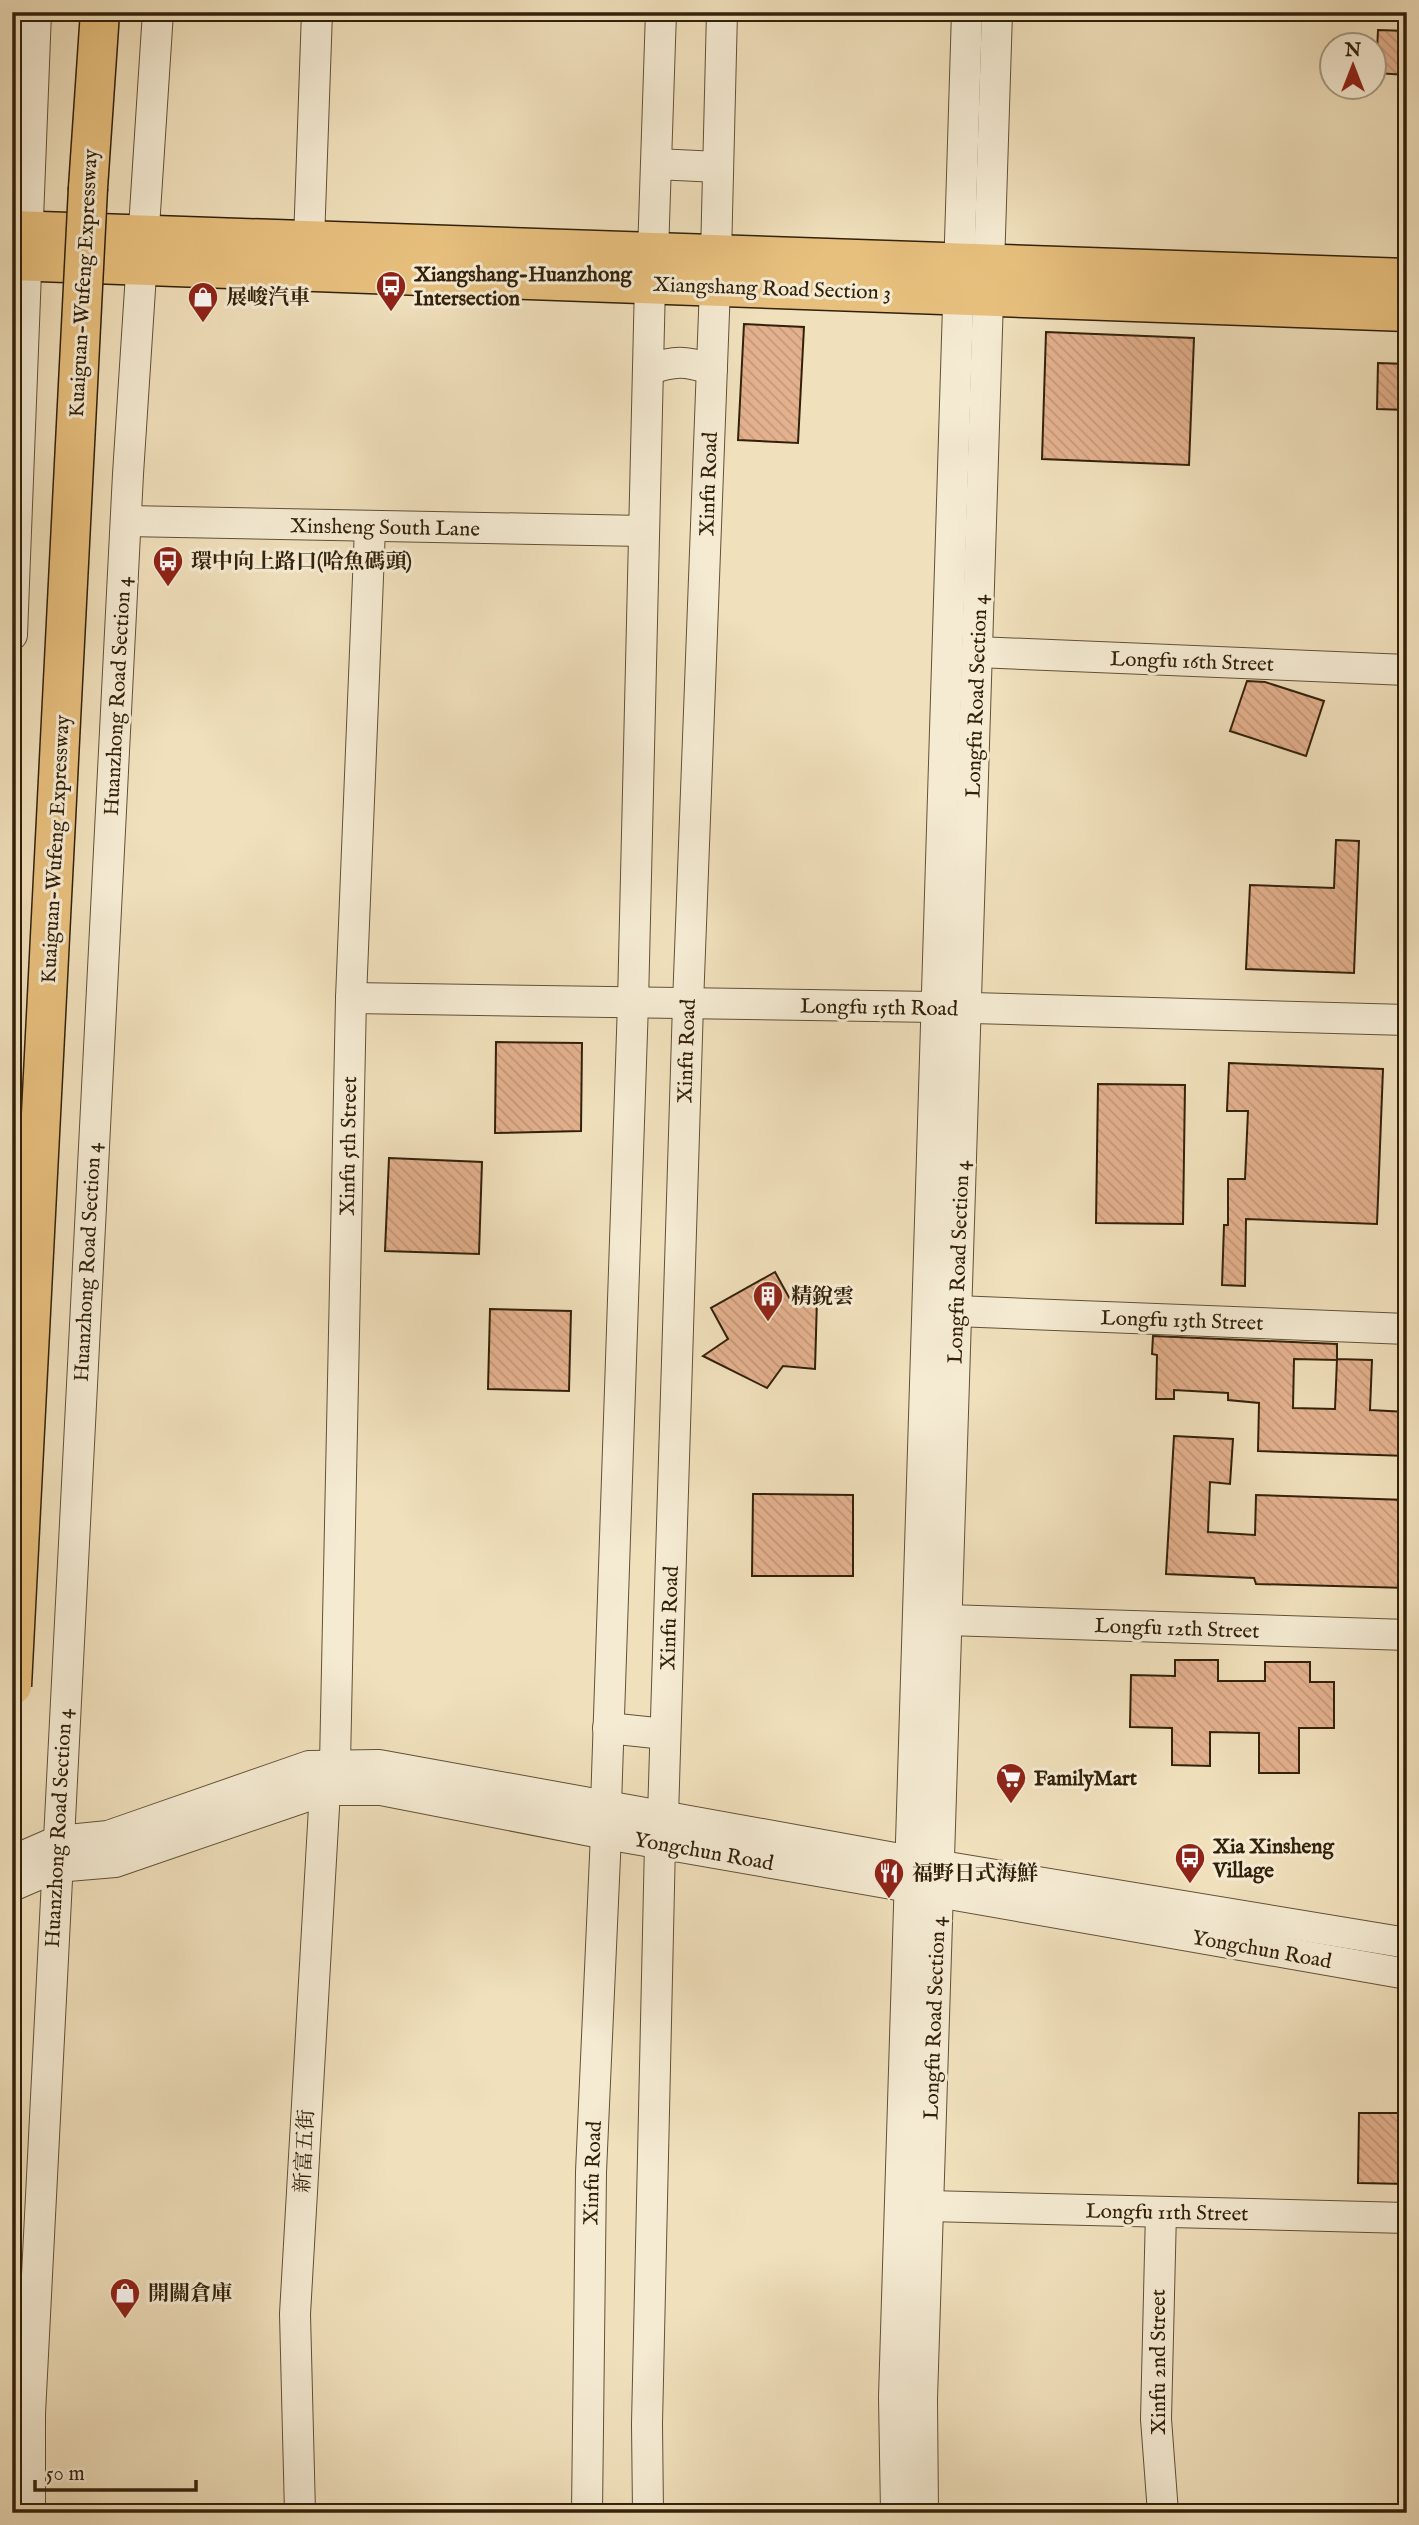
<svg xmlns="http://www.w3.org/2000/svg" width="1419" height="2525" viewBox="0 0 1419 2525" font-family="'IM FELL English','Noto Serif TC',serif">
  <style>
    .building { fill: url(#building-back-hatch); stroke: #32210a; stroke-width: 2 }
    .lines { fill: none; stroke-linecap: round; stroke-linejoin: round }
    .minor-casing { stroke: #625136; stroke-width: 32 }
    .major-casing { stroke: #32210a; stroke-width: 41 }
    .highway-casing { stroke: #32210a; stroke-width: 41 }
    .minor { stroke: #f5ebd3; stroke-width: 30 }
    .major { stroke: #e8c07e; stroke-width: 38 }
    .highway { stroke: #e8c07e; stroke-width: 38 }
    .highway-bridge-casing { stroke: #32210a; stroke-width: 41; stroke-linecap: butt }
    .highway-bridge { stroke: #e8c07e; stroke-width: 38 }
    .labels { text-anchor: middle; stroke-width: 6; stroke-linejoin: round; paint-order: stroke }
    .poi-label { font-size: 21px; font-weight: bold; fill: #32210a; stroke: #f5ebd3; text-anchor: start }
    .street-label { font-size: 21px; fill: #32210a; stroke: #f5ebd3 }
  </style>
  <defs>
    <pattern id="building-back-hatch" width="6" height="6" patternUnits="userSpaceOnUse" patternTransform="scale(1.75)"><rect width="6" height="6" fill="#e4b18e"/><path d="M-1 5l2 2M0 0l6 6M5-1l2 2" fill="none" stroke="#c49879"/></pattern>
  </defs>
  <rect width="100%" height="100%" fill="#f0e0bc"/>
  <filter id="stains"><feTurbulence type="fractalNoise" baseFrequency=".00286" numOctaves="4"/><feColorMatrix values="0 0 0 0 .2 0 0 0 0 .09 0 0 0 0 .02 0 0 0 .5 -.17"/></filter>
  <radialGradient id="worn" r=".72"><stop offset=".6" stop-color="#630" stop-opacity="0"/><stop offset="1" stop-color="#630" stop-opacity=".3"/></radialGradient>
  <!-- building -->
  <g class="building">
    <polygon points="1378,30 1407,31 1407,75 1376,73"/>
    <polygon points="744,324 804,327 798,443 738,440"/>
    <polygon points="1046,332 1194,338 1189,465 1042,459"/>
    <polygon points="1378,363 1407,364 1407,410 1377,409"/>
    <polygon points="1247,681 1265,682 1324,701 1306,756 1230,731"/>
    <polygon points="1336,840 1359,841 1354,973 1246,969 1250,885 1334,888"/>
    <polygon points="496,1042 582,1043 581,1131 495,1133"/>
    <polygon points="1229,1063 1383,1069 1377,1224 1246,1219 1245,1286 1222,1285 1224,1225 1228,1225 1228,1179 1245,1179 1248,1111 1227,1111"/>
    <polygon points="1098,1084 1185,1085 1183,1224 1096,1223"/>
    <polygon points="389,1158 482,1162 479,1254 385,1251"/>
    <polygon points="775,1272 791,1301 817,1299 815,1369 783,1366 767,1388 703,1356 728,1339 711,1308"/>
    <polygon points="490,1309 571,1311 569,1391 488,1389"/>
    <polygon points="1153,1336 1337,1344 1337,1360 1294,1359 1293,1408 1335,1409 1337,1359 1372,1360 1370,1410 1407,1412 1407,1456 1258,1451 1259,1403 1228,1400 1228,1393 1174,1390 1174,1399 1156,1399 1157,1355 1152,1354"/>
    <polygon points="1174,1436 1233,1439 1230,1484 1210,1482 1208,1532 1255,1535 1256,1495 1407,1500 1407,1588 1256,1584 1254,1578 1166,1574"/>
    <polygon points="753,1494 853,1495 853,1576 752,1576"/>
    <polygon points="1175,1660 1218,1660 1218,1681 1265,1681 1265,1662 1310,1662 1310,1682 1334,1682 1334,1728 1299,1728 1299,1773 1259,1773 1259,1733 1210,1732 1210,1766 1172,1765 1172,1728 1130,1727 1131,1675 1175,1676"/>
    <polygon points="1359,2113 1407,2113 1407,2184 1358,2183"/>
  </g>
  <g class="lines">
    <!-- minor casing -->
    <g class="minor-casing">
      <g id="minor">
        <polyline points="656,164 718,167"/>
        <polyline points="309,241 317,12"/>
        <polyline points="653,253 661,12"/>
        <polyline points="716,255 722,12"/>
        <path d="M 648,370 C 675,360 685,361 712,369"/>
        <polyline points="126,521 644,531"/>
        <polyline points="12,635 36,12"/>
        <polyline points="977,652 1407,670"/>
        <polyline points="351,998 935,1007 1407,1020"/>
        <polyline points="956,1311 1407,1329"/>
        <polyline points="947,1620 1407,1635"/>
        <polyline points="608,1728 665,1734"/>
        <polyline points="335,1764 351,998 370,528"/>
        <polyline points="606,1805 633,1003 650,283"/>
        <polyline points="663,1816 688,1004 715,286"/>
        <polyline points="12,1861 58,1841 108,1836 309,1766 379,1765 911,1861 1407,1943"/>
        <polyline points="12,1886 56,1867 115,1862 325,1790 381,1790 606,1834 1407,1974"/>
        <polyline points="928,2206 1407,2218"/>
        <polyline points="1161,2212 1156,2419 1163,2513"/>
        <polyline points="30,2513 30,2414 128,474 158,12"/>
        <polyline points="300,2513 295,2314 325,1790"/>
        <polyline points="587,2513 591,2172 606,1834"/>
        <polyline points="648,2513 647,2424 660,1843"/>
        <polyline points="896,2513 894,2397 967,12"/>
        <polyline points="923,2513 922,2399 997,12"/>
      </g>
    </g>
    <!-- major casing -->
    <g class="major-casing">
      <g id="major">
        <polyline points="12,230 1407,278"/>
        <polyline points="12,261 1407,312"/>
      </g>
    </g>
    <!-- highway casing -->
    <g class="highway-casing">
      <polyline id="highway" points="88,188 100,12"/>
    </g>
    <!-- minor -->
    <use href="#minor" class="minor"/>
    <!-- major -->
    <use href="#major" class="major"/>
    <!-- highway -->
    <use href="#highway" class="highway"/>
    <!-- highway-bridge casing -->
    <g class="highway-bridge-casing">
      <polyline id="highway-bridge" points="12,1686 88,188"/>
    </g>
    <!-- highway-bridge -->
    <use href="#highway-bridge" class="highway-bridge"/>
  </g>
  <!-- icons -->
  <defs>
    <g id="bus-pin" transform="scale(1.575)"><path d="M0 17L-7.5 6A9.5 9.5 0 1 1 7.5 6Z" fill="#8f2418" stroke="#f5ebd3"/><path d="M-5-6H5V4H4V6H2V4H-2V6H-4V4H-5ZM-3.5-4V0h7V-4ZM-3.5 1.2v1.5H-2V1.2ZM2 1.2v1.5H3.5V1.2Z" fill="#fff"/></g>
    <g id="shop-pin" transform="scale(1.575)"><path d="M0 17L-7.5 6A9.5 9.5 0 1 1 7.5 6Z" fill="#8f2418" stroke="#f5ebd3"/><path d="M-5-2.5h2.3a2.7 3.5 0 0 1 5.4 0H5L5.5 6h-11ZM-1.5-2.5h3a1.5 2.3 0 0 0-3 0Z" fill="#fff"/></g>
    <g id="building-pin" transform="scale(1.575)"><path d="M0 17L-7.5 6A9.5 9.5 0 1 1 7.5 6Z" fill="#8f2418" stroke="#f5ebd3"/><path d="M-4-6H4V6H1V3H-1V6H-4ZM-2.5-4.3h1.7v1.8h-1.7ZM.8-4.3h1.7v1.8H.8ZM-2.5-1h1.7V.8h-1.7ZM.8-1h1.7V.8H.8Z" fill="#fff"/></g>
    <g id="supermarket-pin" transform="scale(1.575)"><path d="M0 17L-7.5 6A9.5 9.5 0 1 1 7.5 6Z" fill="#8f2418" stroke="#f5ebd3"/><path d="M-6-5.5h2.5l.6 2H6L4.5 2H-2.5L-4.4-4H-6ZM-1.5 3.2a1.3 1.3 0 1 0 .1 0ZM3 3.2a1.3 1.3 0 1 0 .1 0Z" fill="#fff"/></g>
    <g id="restaurant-pin" transform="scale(1.575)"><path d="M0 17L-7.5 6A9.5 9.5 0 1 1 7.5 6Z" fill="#8f2418" stroke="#f5ebd3"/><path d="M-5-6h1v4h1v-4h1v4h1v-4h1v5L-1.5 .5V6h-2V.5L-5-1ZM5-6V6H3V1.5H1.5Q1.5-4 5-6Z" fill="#fff"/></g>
  </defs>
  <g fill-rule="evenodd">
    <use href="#bus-pin" x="391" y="286"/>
    <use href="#shop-pin" x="203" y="297"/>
    <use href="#bus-pin" x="168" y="561"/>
    <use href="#building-pin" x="768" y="1296"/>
    <use href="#supermarket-pin" x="1011" y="1778"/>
    <use href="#bus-pin" x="1190" y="1858"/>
    <use href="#restaurant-pin" x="889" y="1873"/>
    <use href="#shop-pin" x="125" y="2293"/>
  </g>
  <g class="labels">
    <!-- poi labels -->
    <g class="poi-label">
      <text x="414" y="281">Xiangshang-Huanzhong<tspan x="414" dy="24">Intersection</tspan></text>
      <text x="226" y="304">展峻汽車</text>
      <text x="191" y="568">環中向上路口(哈魚碼頭)</text>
      <text x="791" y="1303">精銳雲</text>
      <text x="1034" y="1785">FamilyMart</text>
      <text x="1213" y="1853">Xia Xinsheng<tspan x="1213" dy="24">Village</tspan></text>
      <text x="912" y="1880">福野日式海鮮</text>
      <text x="148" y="2300">開關倉庫</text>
    </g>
    <!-- street labels -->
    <g class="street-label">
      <text transform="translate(83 283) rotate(-87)" y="7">Kuaiguan-Wufeng Expressway</text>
      <text transform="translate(772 288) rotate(2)" y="7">Xiangshang Road Section 3</text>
      <text transform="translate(708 484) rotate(-88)" y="7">Xinfu Road</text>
      <text transform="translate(385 527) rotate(1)" y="7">Xinsheng South Lane</text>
      <text transform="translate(1192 661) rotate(2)" y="7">Longfu 16th Street</text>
      <text transform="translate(117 696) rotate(-87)" y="7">Huanzhong Road Section 4</text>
      <text transform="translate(976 696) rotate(-88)" y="7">Longfu Road Section 4</text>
      <text transform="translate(55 849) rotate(-87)" y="7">Kuaiguan-Wufeng Expressway</text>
      <text transform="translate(879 1007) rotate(1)" y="7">Longfu 15th Road</text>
      <text transform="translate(686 1051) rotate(-88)" y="7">Xinfu Road</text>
      <text transform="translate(348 1146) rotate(-89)" y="7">Xinfu 5th Street</text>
      <text transform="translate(87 1262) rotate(-87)" y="7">Huanzhong Road Section 4</text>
      <text transform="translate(958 1262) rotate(-88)" y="7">Longfu Road Section 4</text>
      <text transform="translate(1182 1320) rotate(2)" y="7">Longfu 13th Street</text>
      <text transform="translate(669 1618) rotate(-88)" y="7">Xinfu Road</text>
      <text transform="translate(1177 1628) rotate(2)" y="7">Longfu 12th Street</text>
      <text transform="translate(58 1828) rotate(-87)" y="7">Huanzhong Road Section 4</text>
      <text transform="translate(704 1851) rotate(10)" y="7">Yongchun Road</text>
      <text transform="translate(1262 1949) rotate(10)" y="7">Yongchun Road</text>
      <text transform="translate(934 2018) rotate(-88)" y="7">Longfu Road Section 4</text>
      <text transform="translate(304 2151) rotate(-87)" y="7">新富五街</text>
      <text transform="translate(592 2173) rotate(-88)" y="7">Xinfu Road</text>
      <text transform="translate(1167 2212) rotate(1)" y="7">Longfu 11th Street</text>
      <text transform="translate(1158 2362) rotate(-90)" y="7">Xinfu 2nd Street</text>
    </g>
  </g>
  <!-- margin -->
  <rect width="1419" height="2525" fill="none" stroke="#f0e0bc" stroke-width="42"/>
  <rect x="14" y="14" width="1391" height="2497" fill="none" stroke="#32210a" stroke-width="3.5"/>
  <rect x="21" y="21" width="1377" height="2483" fill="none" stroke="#32210a" stroke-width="2"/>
  <!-- north arrow -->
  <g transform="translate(1353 66)"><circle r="33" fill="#f5ebd3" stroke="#a79a83" stroke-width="2"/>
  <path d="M0-5L12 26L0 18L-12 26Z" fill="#8f2418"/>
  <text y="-10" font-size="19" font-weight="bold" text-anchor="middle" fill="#32210a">N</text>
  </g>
  <!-- scale -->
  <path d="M35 2480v10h161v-10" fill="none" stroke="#32210a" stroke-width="3.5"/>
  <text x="46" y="2480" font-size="21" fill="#32210a" stroke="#f5ebd3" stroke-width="5" paint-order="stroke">50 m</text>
  <rect width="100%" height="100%" filter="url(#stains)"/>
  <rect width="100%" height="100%" fill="url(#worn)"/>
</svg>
